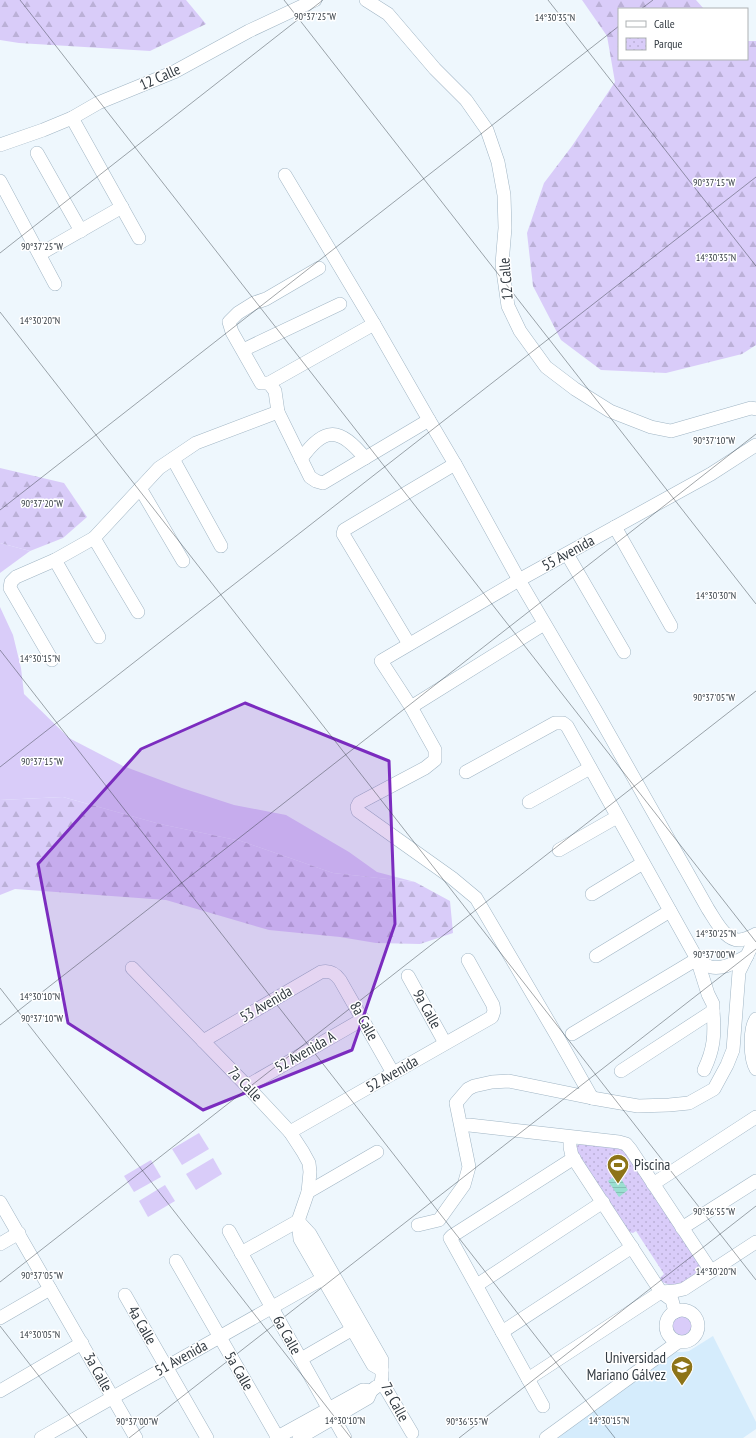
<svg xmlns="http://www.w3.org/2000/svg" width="756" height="1438" viewBox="0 0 756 1438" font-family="'PT Sans Narrow',sans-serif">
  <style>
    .built { fill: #d5ecfc }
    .grass { fill: #d9ccf9 }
    .forest { fill: url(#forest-firs) }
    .park { fill: url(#park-dots) }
    .water { fill: url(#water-rules) }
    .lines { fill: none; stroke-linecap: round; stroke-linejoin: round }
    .minor-casing { stroke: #a0b5c4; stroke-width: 14 }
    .minor { stroke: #fff; stroke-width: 13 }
    .marked { fill: #7b2cbf; fill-opacity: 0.2; stroke: #7b2cbf; stroke-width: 3; stroke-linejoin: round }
    .ticks { fill: none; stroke: #333b42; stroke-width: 1; stroke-opacity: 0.45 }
    .labels { text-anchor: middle; stroke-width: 3; stroke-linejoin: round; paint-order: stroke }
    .street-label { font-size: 15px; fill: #333b42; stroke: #fff }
    .poi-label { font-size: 15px; fill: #333b42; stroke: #fff; text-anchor: start }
    .ticks-label { font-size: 10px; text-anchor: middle; fill: #333b42; stroke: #fff; stroke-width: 3; stroke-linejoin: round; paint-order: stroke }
  </style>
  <defs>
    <pattern id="forest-firs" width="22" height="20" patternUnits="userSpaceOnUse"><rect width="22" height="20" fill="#d9ccf9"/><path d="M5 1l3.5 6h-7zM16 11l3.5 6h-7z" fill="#bbb0d7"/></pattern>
    <pattern id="park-dots" width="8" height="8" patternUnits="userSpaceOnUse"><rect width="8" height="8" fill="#d9ccf9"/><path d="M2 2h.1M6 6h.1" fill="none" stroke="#bbb0d7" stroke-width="1.8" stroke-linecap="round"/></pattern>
    <pattern id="water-rules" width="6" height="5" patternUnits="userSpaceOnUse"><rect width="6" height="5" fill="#9adfd1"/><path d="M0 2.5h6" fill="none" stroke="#85c0b5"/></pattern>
  </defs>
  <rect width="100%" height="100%" fill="#eef7fd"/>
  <!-- built -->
  <polygon class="built" points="713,1336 756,1422 756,1429 743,1438 555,1438 676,1352 683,1352 689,1351"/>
  <!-- grass -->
  <g class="grass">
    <polygon points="0,543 30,551 0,573"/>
    <polygon points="0,607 13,635 21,668 24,694 69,738 123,766 182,788 234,805 286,815 349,852 377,872 415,882 333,873 241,841 160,824 63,797 0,800"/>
    <polygon points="199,1133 209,1149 182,1165 172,1149"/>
    <polygon points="213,1158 222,1174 196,1190 186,1174"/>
    <polygon points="151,1160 161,1177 134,1192 124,1176"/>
    <polygon points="165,1185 175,1201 148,1217 139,1201"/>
    <circle cx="682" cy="1327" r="12"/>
  </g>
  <!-- forest -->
  <g class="forest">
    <polygon points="0,0 186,0 206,24 150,51 19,43 0,40"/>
    <polygon points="582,0 696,0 704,9 619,9 619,59 747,59 747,41 756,41 756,345 742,354 666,373 601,370 561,340 533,286 527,233 544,183 572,146 615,82 607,36"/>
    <polygon points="0,468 64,483 87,517 63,538 30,551 0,543"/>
    <polygon points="63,797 160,824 241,841 333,873 415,882 450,901 453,933 420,944 376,943 340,937 269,930 166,900 15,889 0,895 0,800"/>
  </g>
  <!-- park -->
  <polygon class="park" points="580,1144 623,1148 700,1266 700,1271 677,1286 672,1286 662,1282 660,1278 664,1274 636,1231 633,1233 629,1232 576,1152 576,1146"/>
  <!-- water -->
  <polygon class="water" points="618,1174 628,1190 619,1197 608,1181"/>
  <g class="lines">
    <!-- minor casing -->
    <g class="minor-casing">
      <g id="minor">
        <polyline points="366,0 388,14 435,69 466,100 487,130 498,162 504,195 505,228 502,264 508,306 520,331 546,367 575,389 610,411 651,427 671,431 751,408 756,409"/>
        <polyline points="72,118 139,238"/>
        <polyline points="0,145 43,130 72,118 98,103 174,72 249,31 315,0"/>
        <polyline points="37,153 81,231"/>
        <path d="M 285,175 L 374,324 L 429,420 L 455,464 L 519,580 L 596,711 L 708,909 C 716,921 727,945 744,939 C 748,938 752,936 756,934"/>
        <polyline points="0,181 55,284"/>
        <polyline points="40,254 122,207"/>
        <polyline points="319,268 266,299 254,303 238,313 229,322 232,332 261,383 269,383 374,324"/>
        <polyline points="243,350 340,304"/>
        <polyline points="269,383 275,391 278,412 310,477 316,481 323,483 429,420"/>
        <polyline points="173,459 221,546"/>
        <path d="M 301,459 C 325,425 340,428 365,458"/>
        <polyline points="140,488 183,561"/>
        <polyline points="615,527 671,626"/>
        <polyline points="94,538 138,612"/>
        <polyline points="567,554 624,652"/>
        <polyline points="55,560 99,637"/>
        <polyline points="409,644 343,534 344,530 455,464"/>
        <polyline points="52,660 10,588 11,582 16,577 55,560 94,538 159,468 196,443 278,412"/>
        <polyline points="411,707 544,624"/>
        <path d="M 466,772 L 555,723 L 563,723 L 567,726 L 697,959 C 701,961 706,966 711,967 C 723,970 737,961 747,956"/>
        <polyline points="529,802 590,768"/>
        <polyline points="559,850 617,817"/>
        <polyline points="592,894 643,863"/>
        <polyline points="596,956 670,911"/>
        <polyline points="132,968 247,1086 290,1132 303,1152 309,1163 310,1172 308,1192 298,1221 300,1239 373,1365 382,1370"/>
        <polyline points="408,976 445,1043"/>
        <path d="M 756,1019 C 749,1029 750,1059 756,1069"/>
        <polyline points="572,1034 697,959 708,994 713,1004 713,1011 621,1071"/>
        <path d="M 203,1041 L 321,972 C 330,970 335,973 340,980 L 393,1073"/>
        <path d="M 704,1070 C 714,1049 715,1035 713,1011"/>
        <polyline points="247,1086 363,1019"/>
        <polyline points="592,1098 557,1036 476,898 452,878 358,811 357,807 359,803 425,768 435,760 435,750 411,707 381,661 519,580 711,474 756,445"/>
        <polyline points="469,1125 619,1142 626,1144 631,1150 711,1271"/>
        <polyline points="290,1132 492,1017 494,1011 493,1005 468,960"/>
        <polyline points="570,1138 570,1147 572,1156 661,1292 672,1300 675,1312"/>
        <polyline points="653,1184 756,1117"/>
        <polyline points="308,1192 377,1152"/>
        <polyline points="0,1202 136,1438"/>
        <polyline points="298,1221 310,1234 382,1360 382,1377 381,1383 386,1389 412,1433"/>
        <polyline points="418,1225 439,1220 464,1185 469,1167 456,1103 468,1089 474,1086 492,1082 509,1081 592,1098 638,1106 669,1105 689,1103 714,1089 727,1065 733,1050 739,972 756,937"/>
        <polyline points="682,1228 756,1181"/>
        <polyline points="229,1231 345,1438"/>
        <polyline points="0,1244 19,1233"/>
        <polyline points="241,1253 298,1221"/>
        <polyline points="176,1261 278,1438"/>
        <polyline points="477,1285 603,1202"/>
        <polyline points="125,1295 207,1438"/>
        <circle cx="682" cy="1326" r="16"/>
        <polyline points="0,1318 50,1289"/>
        <polyline points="502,1332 632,1247"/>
        <polyline points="301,1359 351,1330"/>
        <polyline points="528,1379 661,1292 675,1291 684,1289 756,1242"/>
        <polyline points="0,1391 82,1343"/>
        <polyline points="543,1406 450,1238 452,1236 574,1158"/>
        <polyline points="41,1438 322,1279"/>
        <polyline points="276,1438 363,1390 371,1391"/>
        <polyline points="299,1438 368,1398 371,1391 376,1387"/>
        <polyline points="546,1438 678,1342"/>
      </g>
    </g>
    <!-- minor -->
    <use href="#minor" class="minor"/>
  </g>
  <!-- marked area -->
  <path class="marked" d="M 245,703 L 389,761 L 395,924 L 352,1050 L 203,1110 L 68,1023 L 38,864 L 141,749 Z"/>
  <!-- ticks -->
  <path class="ticks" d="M 20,0 L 756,942M 284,0 L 756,604M 548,0 L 756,266M 641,9 L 653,0M 0,253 L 323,0M 0,312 L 756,1280M 0,510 L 619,26M 0,650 L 615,1438M 0,767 L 756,177M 0,988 L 351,1438M 0,1025 L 756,434M 0,1282 L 756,691M 0,1326 L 87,1438M 129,1438 L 756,949M 459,1438 L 756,1206"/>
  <!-- icons -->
  <defs>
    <g id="stadium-pin" transform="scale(1.15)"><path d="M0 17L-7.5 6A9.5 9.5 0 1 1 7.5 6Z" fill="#8d7418" stroke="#fff"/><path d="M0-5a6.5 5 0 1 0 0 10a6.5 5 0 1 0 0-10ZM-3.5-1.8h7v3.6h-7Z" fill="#fff"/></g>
    <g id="university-pin" transform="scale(1.15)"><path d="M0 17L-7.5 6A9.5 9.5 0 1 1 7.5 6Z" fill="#8d7418" stroke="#fff"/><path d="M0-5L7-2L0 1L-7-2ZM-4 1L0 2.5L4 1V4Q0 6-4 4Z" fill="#fff"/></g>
  </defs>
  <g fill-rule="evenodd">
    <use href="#stadium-pin" x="618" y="1165"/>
    <use href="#university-pin" x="682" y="1367"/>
  </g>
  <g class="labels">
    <!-- street labels -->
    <g class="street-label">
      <text transform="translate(160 77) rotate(-24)" y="5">12 Calle</text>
      <text transform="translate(506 279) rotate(-95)" y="5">12 Calle</text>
      <text transform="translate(568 553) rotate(-29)" y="5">55 Avenida</text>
      <text transform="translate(266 1004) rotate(-30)" y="5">53 Avenida</text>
      <text transform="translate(427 1009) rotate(61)" y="5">9a Calle</text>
      <text transform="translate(364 1021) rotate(61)" y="5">8a Calle</text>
      <text transform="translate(305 1052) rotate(-30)" y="5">52 Avenida A</text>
      <text transform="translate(392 1074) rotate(-30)" y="5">52 Avenida</text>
      <text transform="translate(245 1084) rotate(46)" y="5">7a Calle</text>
      <text transform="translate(142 1325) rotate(60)" y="5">4a Calle</text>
      <text transform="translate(287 1335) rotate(61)" y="5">6a Calle</text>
      <text transform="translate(181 1358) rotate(-29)" y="5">51 Avenida</text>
      <text transform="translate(239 1371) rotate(60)" y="5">5a Calle</text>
      <text transform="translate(98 1372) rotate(61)" y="5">3a Calle</text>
      <text transform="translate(395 1402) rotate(62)" y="5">7a Calle</text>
    </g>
    <!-- poi labels -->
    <g class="poi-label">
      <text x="634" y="1170">Piscina</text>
      <text x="666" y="1363" text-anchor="end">Universidad<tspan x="666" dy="17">Mariano Gálvez</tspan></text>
    </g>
  </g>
  <g class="ticks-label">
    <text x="315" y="20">90°37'25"W</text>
    <text x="555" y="21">14°30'35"N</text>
    <text x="714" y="186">90°37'15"W</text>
    <text x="42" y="250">90°37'25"W</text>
    <text x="716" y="261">14°30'35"N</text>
    <text x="40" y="324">14°30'20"N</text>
    <text x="714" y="444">90°37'10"W</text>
    <text x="42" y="507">90°37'20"W</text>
    <text x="716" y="599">14°30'30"N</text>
    <text x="40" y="662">14°30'15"N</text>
    <text x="714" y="701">90°37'05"W</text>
    <text x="42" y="765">90°37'15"W</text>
    <text x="716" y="937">14°30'25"N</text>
    <text x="714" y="958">90°37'00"W</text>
    <text x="40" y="1000">14°30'10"N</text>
    <text x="42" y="1022">90°37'10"W</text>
    <text x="714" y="1215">90°36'55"W</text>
    <text x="716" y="1275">14°30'20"N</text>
    <text x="42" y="1279">90°37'05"W</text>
    <text x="40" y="1338">14°30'05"N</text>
    <text x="345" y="1424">14°30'10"N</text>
    <text x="609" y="1424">14°30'15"N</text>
    <text x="137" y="1425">90°37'00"W</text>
    <text x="467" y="1425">90°36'55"W</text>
  </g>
  <!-- legend -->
  <rect x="618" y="8" width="130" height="52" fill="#ffffff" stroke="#adb1b3"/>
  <rect x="626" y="21" width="20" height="6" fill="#ffffff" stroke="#adb1b3"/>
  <text x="654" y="28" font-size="12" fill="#333b42">Calle</text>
  <rect x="626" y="38" width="20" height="12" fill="url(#park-dots)" stroke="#adb1b3"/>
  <text x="654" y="48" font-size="12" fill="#333b42">Parque</text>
</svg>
